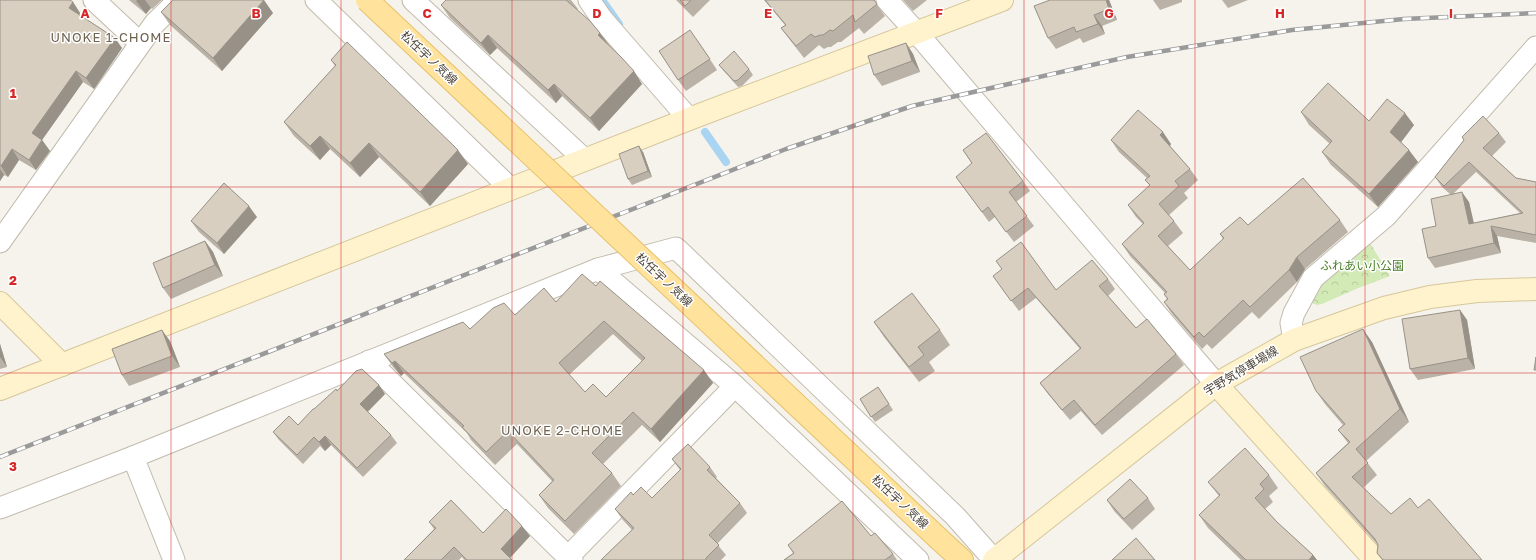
<svg xmlns="http://www.w3.org/2000/svg" width="1536" height="560" viewBox="0 0 1536 560" font-family="'Golos Text','Noto Sans JP',sans-serif">
  <style>
    .park { fill: url(#park-crowns) }
    .lines { fill: none; stroke-linecap: round; stroke-linejoin: round }
    .stream { stroke: #a9d4f2; stroke-width: 8 }
    .street-casing { stroke: #c2bbae; stroke-width: 23 }
    .secondary-casing { stroke: #d6c79b; stroke-width: 24 }
    .primary-casing { stroke: #e6c16a; stroke-width: 24 }
    .street { stroke: #fff; stroke-width: 21 }
    .secondary { stroke: #fff3cd; stroke-width: 22 }
    .primary { stroke: #ffe39c; stroke-width: 22 }
    .rail-casing { stroke: #9a9a9a; stroke-width: 4.5 }
    .rail { stroke: #fff; stroke-width: 3; stroke-dasharray: 9; stroke-linecap: butt }
    .primary-bridge-casing { stroke: #e6c16a; stroke-width: 24; stroke-linecap: butt }
    .primary-bridge { stroke: #ffe39c; stroke-width: 22 }
    .wall { fill: #bab2a6; fill-rule: evenodd }
    .shaded-wall { fill: #979187 }
    .building { fill: #d8cfc1; stroke: #979187; fill-rule: evenodd }
    .grid { fill: none; stroke: #d62828; stroke-width: 1; stroke-opacity: 0.55 }
    .labels { text-anchor: middle; stroke-width: 3; stroke-linejoin: round; paint-order: stroke }
    .street-label { font-size: 12px; fill: #4b4439; stroke: #fff }
    .park-label { font-size: 12px; fill: #4a7f2a; stroke: #fff }
    .neighbourhood-label { font-size: 13px; letter-spacing: 1px; fill: #6e6250; stroke: #fff }
    .grid-label { font-size: 13px; text-anchor: middle; font-weight: bold; fill: #d62828; stroke: #fff; stroke-width: 3; stroke-linejoin: round; paint-order: stroke }
  </style>
  <defs>
    <pattern id="park-crowns" width="20" height="18" patternUnits="userSpaceOnUse"><rect width="20" height="18" fill="#d2eab5"/><path d="M2 6a3 3 0 1 1 6 0M12 15a3 3 0 1 1 6 0" fill="none" stroke="#b6ca9c"/></pattern>
  </defs>
  <rect width="100%" height="100%" fill="#f6f3ec"/>
  <!-- park -->
  <polygon class="park" points="1367,238 1390,276 1356,289 1322,304 1317,305 1312,303 1311,299 1312,291"/>
  <g class="lines">
    <!-- stream -->
    <g class="stream">
      <polyline points="602,0 619,24"/>
      <polyline points="705,132 726,162"/>
    </g>
    <!-- street casing -->
    <g class="street-casing">
      <g id="street">
        <polyline points="94,0 140,43"/>
        <polyline points="316,0 511,189"/>
        <polyline points="413,0 585,160"/>
        <polyline points="589,0 602,19 689,119"/>
        <polyline points="887,0 917,33 1216,384"/>
        <polyline points="0,242 155,23 179,0"/>
        <polyline points="598,269 676,248 955,516 994,560"/>
        <polyline points="1294,340 1291,323 1294,313 1313,278 1386,216 1536,47"/>
        <polyline points="369,361 568,557"/>
        <polyline points="0,508 133,457"/>
        <polyline points="174,560 133,457 598,269 735,386 918,560"/>
        <polyline points="572,560 568,557 735,386"/>
      </g>
    </g>
    <!-- secondary casing -->
    <g class="secondary-casing">
      <g id="secondary">
        <polyline points="0,303 62,365"/>
        <polyline points="1216,384 1375,560"/>
        <polyline points="0,389 689,119 1002,0"/>
        <polyline points="994,560 1216,384 1294,340 1384,308 1430,297 1477,291 1536,289"/>
      </g>
    </g>
    <!-- primary casing -->
    <g class="primary-casing">
      <polyline id="primary" points="939,539 962,560"/>
    </g>
    <!-- street -->
    <use href="#street" class="street"/>
    <!-- secondary -->
    <use href="#secondary" class="secondary"/>
    <!-- primary -->
    <use href="#primary" class="primary"/>
    <!-- rail casing -->
    <g class="rail-casing">
      <polyline id="rail" points="0,457 786,149 912,106 1127,57 1292,30 1404,19 1536,13"/>
    </g>
    <!-- rail -->
    <use href="#rail" class="rail"/>
    <!-- primary-bridge casing -->
    <g class="primary-bridge-casing">
      <polyline id="primary-bridge" points="367,0 939,539"/>
    </g>
    <!-- primary-bridge -->
    <use href="#primary-bridge" class="primary-bridge"/>
  </g>
  <!-- wall -->
  <g class="wall">
    <polygon points="0,0 73,2 80,13 79,15 122,48 94,89 83,82 42,140 50,151 36,170 19,160 8,177 4,175 0,181"/>
    <polygon points="129,0 162,0 152,9 151,8 146,14"/>
    <polygon points="446,0 571,0 578,9 577,10 600,33 609,45 642,84 599,131 562,96 556,103 497,48 490,55 450,18 441,5"/>
    <polygon points="676,0 710,0 693,17"/>
    <polygon points="764,0 875,0 875,2 885,16 864,34 859,28 841,42 838,42 831,47 828,47 824,49 819,45 804,58 790,40 781,28 785,25"/>
    <polygon points="903,0 927,0 913,11"/>
    <polygon points="1109,0 1117,20 1102,26 1105,34 1083,43 1080,38 1056,49 1048,38"/>
    <polygon points="1153,0 1182,0 1182,2 1160,10"/>
    <polygon points="1222,0 1248,0 1228,8"/>
    <polygon points="161,12 273,13 222,71 170,25"/>
    <polygon points="698,41 717,70 686,91 678,80"/>
    <polygon points="906,43 913,54 920,72 882,86 874,75"/>
    <polygon points="331,60 468,164 430,206 379,157 360,177 330,149 320,160 294,136 284,122 335,66"/>
    <polygon points="719,65 749,69 753,75 742,86 738,87 723,70"/>
    <polygon points="1301,112 1369,121 1414,125 1401,142 1418,162 1378,207 1331,165 1322,152 1330,144 1309,125"/>
    <path d="M 1499,133 L 1506,142 L 1492,156 L 1516,178 L 1536,182 L 1536,243 L 1497,236 L 1501,253 L 1435,268 L 1428,258 L 1436,226 L 1450,194 L 1442,187 L 1435,177 L 1464,140 L 1462,137 ZM 1476,172 L 1520,213 L 1474,223 L 1469,202 L 1453,194 Z"/>
    <polygon points="1111,140 1171,144 1170,146 1190,169 1198,180 1184,193 1188,198 1169,215 1174,221 1183,233 1168,246 1190,270 1223,239 1220,234 1248,225 1340,220 1348,232 1305,269 1297,282 1259,319 1252,312 1212,349 1207,344 1202,349 1172,314 1164,302 1167,299 1164,294 1165,293 1130,256 1122,244 1143,224 1136,217 1128,205 1150,186 1145,180 1147,178 1119,152"/>
    <polygon points="963,150 1023,181 1030,191 1016,202 1034,226 1014,242 995,217 989,222 956,177 972,164"/>
    <polygon points="643,152 652,177 632,185 628,179"/>
    <polygon points="257,217 224,254 199,232 191,221"/>
    <polygon points="205,241 213,252 223,276 171,299 163,288"/>
    <polygon points="993,276 1056,290 1108,279 1115,289 1108,296 1136,328 1176,354 1184,365 1102,435 1081,411 1070,420 1048,394 1040,383 1080,349 1036,298 1019,311"/>
    <path d="M 596,286 L 713,383 L 660,442 L 642,425 L 603,464 L 612,473 L 621,486 L 574,534 L 548,508 L 539,495 L 552,481 L 517,444 L 495,465 L 471,440 L 467,433 L 404,373 L 401,376 L 393,367 L 384,354 L 470,329 L 556,302 ZM 613,334 L 642,361 L 606,397 L 585,392 L 569,375 Z"/>
    <polygon points="1460,310 1467,320 1475,369 1418,380 1410,369"/>
    <polygon points="874,322 940,330 950,345 929,362 935,371 919,382 884,337"/>
    <polygon points="170,341 180,367 129,386 122,375"/>
    <polygon points="1372,342 1409,422 1366,461 1377,475 1363,488 1391,514 1418,508 1482,560 1382,560 1377,553 1378,545 1325,486 1316,473 1348,443 1338,430 1343,425 1325,404 1316,391"/>
    <polygon points="0,344 7,367 0,369"/>
    <polygon points="379,385 385,394 368,412 391,435 397,443 363,477 331,445 325,451 320,446 303,464 279,440 273,432 298,425 314,409 337,391"/>
    <polygon points="878,387 893,410 875,422 860,399"/>
    <polygon points="672,459 710,467 717,477 716,478 740,503 747,513 717,544 726,555 721,560 601,560 632,530 622,519 615,509 633,495 652,498 680,470"/>
    <polygon points="1269,475 1278,488 1269,496 1273,502 1265,509 1277,522 1313,555 1317,560 1241,560 1208,528 1199,515 1219,496 1208,482"/>
    <polygon points="1148,498 1155,509 1132,530 1114,511 1107,500"/>
    <polygon points="429,522 483,533 530,536 510,558 512,560 464,560 462,557 459,560 404,560 434,529"/>
    <polygon points="871,536 893,554 897,560 784,560 793,553 788,545"/>
  </g>
  <!-- shaded-wall -->
  <g class="shaded-wall">
    <polygon points="137,0 145,0 151,8 146,14 136,1"/>
    <polygon points="264,0 273,13 222,71 213,58"/>
    <polygon points="1106,0 1109,0 1117,20 1109,9"/>
    <polygon points="73,2 80,13 76,19 69,8"/>
    <polygon points="1094,15 1102,26 1105,34 1098,24"/>
    <polygon points="600,33 609,45 598,35"/>
    <polygon points="488,35 497,48 490,55 481,43"/>
    <polygon points="115,38 122,48 94,89 86,78"/>
    <polygon points="906,43 913,54 920,72 912,61"/>
    <polygon points="76,71 83,82 42,140 50,151 36,170 29,160 32,133"/>
    <polygon points="634,71 642,84 599,131 590,118"/>
    <polygon points="554,84 562,96 556,103 548,90"/>
    <polygon points="1405,113 1414,125 1399,145 1390,132"/>
    <polygon points="1163,132 1171,144 1169,147 1160,135"/>
    <polygon points="320,136 330,149 320,160 310,146"/>
    <polygon points="369,143 379,157 360,177 350,163"/>
    <polygon points="639,146 643,152 652,177 648,171"/>
    <polygon points="12,149 19,160 8,177 1,166"/>
    <polygon points="458,150 468,164 430,206 420,192"/>
    <polygon points="1409,150 1418,162 1378,207 1369,194"/>
    <polygon points="0,169 4,175 0,181"/>
    <polygon points="1462,192 1469,202 1476,234 1469,224"/>
    <polygon points="249,206 257,217 224,254 217,243"/>
    <polygon points="1491,226 1497,236 1501,253 1494,243"/>
    <polygon points="205,241 213,252 223,276 215,265"/>
    <polygon points="1297,257 1305,269 1297,282 1289,270"/>
    <polygon points="1460,310 1467,320 1475,369 1468,358"/>
    <polygon points="1363,329 1372,342 1409,422 1400,409"/>
    <polygon points="162,330 170,341 180,367 172,356"/>
    <polygon points="0,344 7,367 0,357"/>
    <polygon points="395,361 404,373 401,376 392,363"/>
    <polygon points="704,370 713,383 660,442 651,429"/>
    <polygon points="379,385 385,394 366,413 360,404"/>
    <polygon points="325,436 331,445 325,451 319,442"/>
    <polygon points="522,526 530,536 508,560 501,549"/>
    <polygon points="1313,555 1317,560 1309,560"/>
  </g>
  <!-- building -->
  <g class="building">
    <polygon points="0,0 70,0 73,2 69,8 115,38 86,78 76,71 32,133 42,140 29,160 12,149 1,166 0,166"/>
    <polygon points="173,0 264,0 213,58 161,12"/>
    <polygon points="446,0 566,0 590,21 600,33 598,35 620,56 634,71 590,118 554,84 548,90 488,35 481,43 441,5"/>
    <polygon points="680,0 691,0 685,6"/>
    <polygon points="765,0 874,0 877,4 855,22 853,15 833,31 830,30 823,35 820,35 815,37 811,34 796,46 781,28 786,25"/>
    <polygon points="1050,0 1106,0 1109,9 1094,15 1098,24 1076,32 1074,27 1048,38 1034,6"/>
    <polygon points="690,30 710,59 678,80 659,51"/>
    <polygon points="347,42 458,150 420,192 369,143 350,163 320,136 310,146 284,122 336,65 331,60"/>
    <polygon points="906,43 912,61 874,75 868,56"/>
    <polygon points="734,51 749,69 738,80 734,81 719,65"/>
    <polygon points="1328,83 1369,121 1387,99 1405,113 1390,132 1409,150 1369,194 1322,152 1332,141 1301,112"/>
    <polygon points="1138,110 1163,132 1160,135 1190,169 1175,181 1179,186 1159,204 1174,221 1158,236 1190,270 1224,238 1220,234 1240,217 1248,225 1303,178 1340,220 1297,257 1289,270 1250,307 1243,300 1204,337 1199,332 1194,337 1164,302 1168,299 1164,294 1167,292 1122,244 1144,223 1128,205 1150,185 1145,180 1150,176 1111,140"/>
    <polygon points="1483,116 1499,133 1483,148 1516,178 1536,182 1536,235 1491,226 1494,243 1428,258 1422,229 1436,226 1431,199 1462,192 1469,224 1523,213 1469,162 1444,186 1435,177 1464,140 1462,137"/>
    <polygon points="986,133 1023,181 1009,192 1027,216 1006,232 988,207 982,212 956,177 972,163 963,150"/>
    <polygon points="639,146 648,171 628,179 619,154"/>
    <polygon points="224,183 249,206 217,243 191,221"/>
    <polygon points="205,241 215,265 163,288 153,263"/>
    <polygon points="1021,242 1056,290 1092,260 1108,279 1099,286 1136,328 1147,319 1176,354 1095,425 1074,400 1062,410 1040,383 1081,348 1028,288 1011,301 993,276 1002,269 996,261"/>
    <path d="M 582,274 L 596,286 L 600,281 L 704,370 L 651,429 L 633,412 L 592,453 L 612,473 L 565,521 L 539,495 L 554,480 L 508,431 L 486,452 L 462,427 L 464,426 L 395,361 L 392,363 L 384,354 L 463,322 L 470,329 L 493,308 L 504,303 L 515,315 L 544,288 L 556,302 ZM 604,321 L 645,358 L 606,397 L 593,384 L 585,392 L 559,363 Z"/>
    <polygon points="912,293 940,330 918,347 924,355 909,367 874,322"/>
    <polygon points="1460,310 1468,358 1410,369 1402,319"/>
    <polygon points="1363,329 1400,409 1356,449 1368,463 1352,477 1391,514 1410,498 1418,508 1429,499 1482,560 1383,560 1377,553 1378,545 1375,539 1316,473 1350,442 1338,430 1345,424 1316,391 1300,357"/>
    <polygon points="162,330 172,356 122,375 112,349"/>
    <polygon points="1536,357 1536,370 1534,370"/>
    <polygon points="362,369 379,385 360,404 391,435 357,468 325,436 319,442 314,437 297,455 273,432 289,416 298,425 313,409 314,409 336,389 337,391 356,371"/>
    <polygon points="878,387 889,404 871,417 860,399"/>
    <polygon points="688,444 710,467 707,470 740,503 709,535 719,545 706,558 706,560 601,560 634,528 615,509 631,492 633,495 641,487 652,498 681,469 672,459"/>
    <polygon points="1245,448 1269,475 1260,484 1264,489 1255,498 1277,522 1313,555 1309,560 1246,560 1199,515 1220,495 1208,482"/>
    <polygon points="1130,479 1148,498 1124,519 1107,500"/>
    <polygon points="451,500 483,533 506,509 522,526 501,549 512,560 467,560 454,547 441,560 404,560 436,528 429,522"/>
    <polygon points="842,501 871,536 875,533 893,554 885,560 784,560 794,553 788,545"/>
    <polygon points="1136,538 1155,560 1112,560"/>
  </g>
  <!-- grid -->
  <path class="grid" d="M 171,0 L 171,560M 341,0 L 341,560M 512,0 L 512,560M 683,0 L 683,560M 853,0 L 853,560M 1024,0 L 1024,560M 1195,0 L 1195,560M 1365,0 L 1365,560M 0,187 L 1536,187M 0,373 L 1536,373"/>
  <g class="labels">
    <!-- street labels -->
    <g class="street-label">
      <text transform="translate(429 58) rotate(43)" y="4">松任宇ノ気線</text>
      <text transform="translate(664 280) rotate(43)" y="4">松任宇ノ気線</text>
      <text transform="translate(1241 371) rotate(-31)" y="4">宇野気停車場線</text>
      <text transform="translate(900 502) rotate(43)" y="4">松任宇ノ気線</text>
    </g>
    <!-- park labels -->
    <g class="park-label">
      <text x="1362" y="270">ふれあい小公園</text>
    </g>
    <!-- neighbourhood labels -->
    <g class="neighbourhood-label">
      <text x="111" y="42">UNOKE 1-CHOME</text>
      <text x="562" y="435">UNOKE 2-CHOME</text>
    </g>
  </g>
  <g class="grid-label">
    <text x="85" y="18">A</text>
    <text x="256" y="18">B</text>
    <text x="427" y="18">C</text>
    <text x="597" y="18">D</text>
    <text x="768" y="18">E</text>
    <text x="939" y="18">F</text>
    <text x="1109" y="18">G</text>
    <text x="1280" y="18">H</text>
    <text x="1451" y="18">I</text>
    <text x="13" y="98">1</text>
    <text x="13" y="285">2</text>
    <text x="13" y="471">3</text>
  </g>
</svg>
